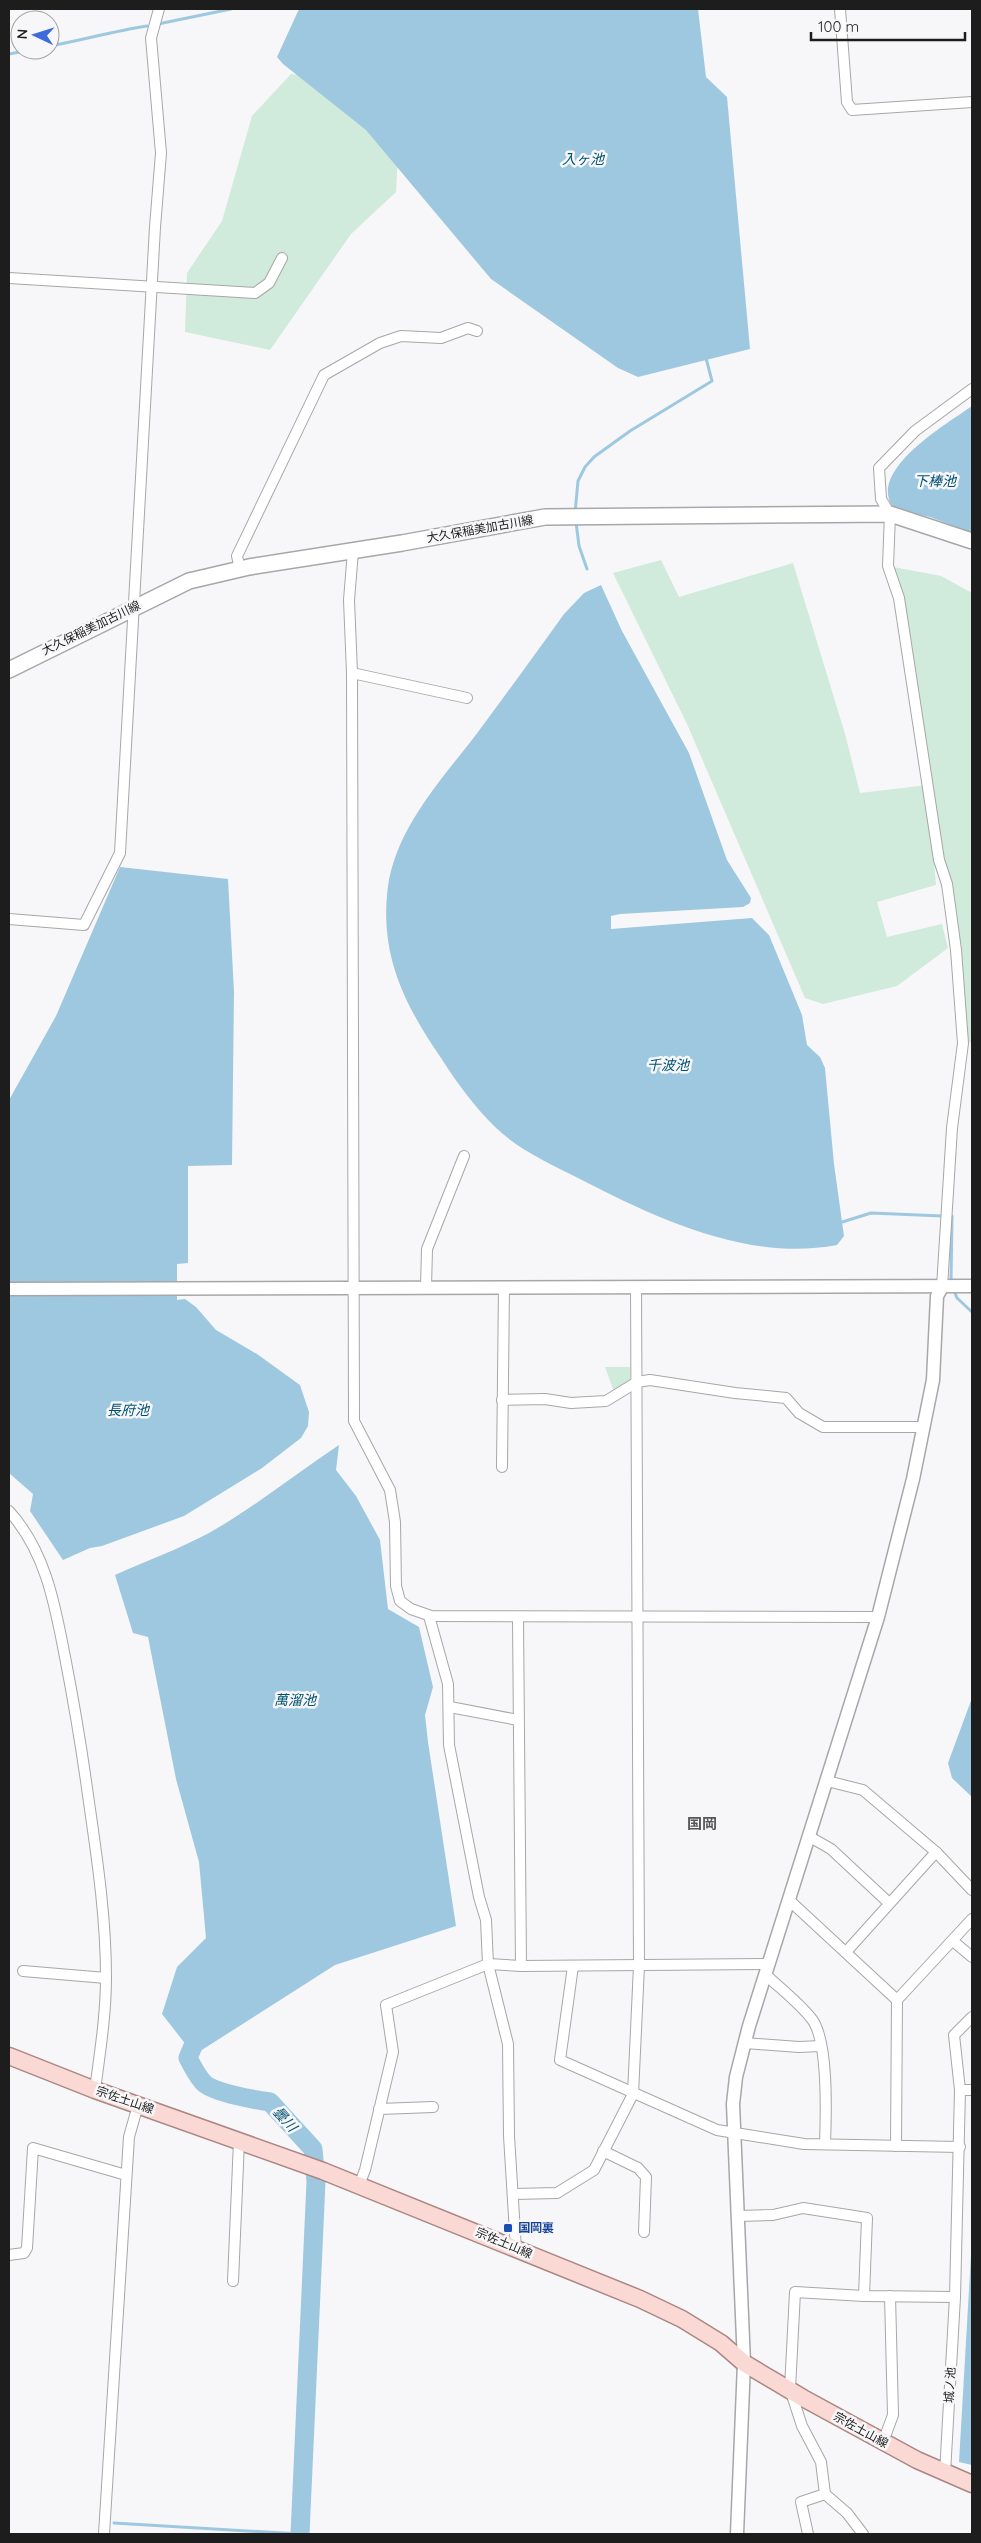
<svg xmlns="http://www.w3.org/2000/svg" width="981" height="2543" viewBox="0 0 981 2543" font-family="Quicksand,'Noto Sans JP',sans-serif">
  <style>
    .green { fill: #d0eadb }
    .water { fill: #9ec8e0 }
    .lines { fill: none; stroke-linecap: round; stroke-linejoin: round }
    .stream { stroke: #9ec8e0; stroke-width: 3 }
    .river { stroke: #9ec8e0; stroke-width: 19 }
    .minor-casing { stroke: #a6a7a8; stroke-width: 12 }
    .tertiary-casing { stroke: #a6a7a8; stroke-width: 15 }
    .secondary-casing { stroke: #a6a7a8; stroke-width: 18 }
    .primary-casing { stroke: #ab8682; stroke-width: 19 }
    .minor { stroke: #fff; stroke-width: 10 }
    .tertiary { stroke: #fff; stroke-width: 12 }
    .secondary { stroke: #fff; stroke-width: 15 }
    .primary { stroke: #fad9d4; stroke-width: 16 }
    .transit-dot { fill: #1a4fb4; stroke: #f7f7f9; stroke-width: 2 }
    .labels { text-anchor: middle; stroke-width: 5; stroke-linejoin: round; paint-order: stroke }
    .street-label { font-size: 12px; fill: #1d1d1d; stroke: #f7f7f9 }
    .transit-label { font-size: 12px; font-weight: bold; fill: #164399; stroke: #f7f7f9; text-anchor: start }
    .water-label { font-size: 14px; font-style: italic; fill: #005272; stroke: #f7f7f9 }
    .quarter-label { font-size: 15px; font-weight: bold; fill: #565658; stroke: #f7f7f9 }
  </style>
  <rect width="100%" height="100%" fill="#f7f7f9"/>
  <!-- green -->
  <g class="green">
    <polygon points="291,74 351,84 398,156 396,192 351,234 270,350 185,332 187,273 222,221 252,116"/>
    <polygon points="661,560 679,597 793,563 845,734 860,793 928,785 888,566 941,576 972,593 972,1042 963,1043 954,931 927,788 936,885 877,902 887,937 942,924 948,948 897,986 823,1004 805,998 687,724 613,573"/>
    <polygon points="605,1367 630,1367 630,1382 614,1392"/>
  </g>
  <!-- water -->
  <g class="water">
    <polygon points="299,9 698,9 706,77 727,97 750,349 638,377 618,368 491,279 366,130 283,64 277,57"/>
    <path d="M 972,406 L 972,533 L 930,517 L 894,509 C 865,471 947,424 972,406 Z"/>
    <path d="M 601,585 L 622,631 L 689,753 L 727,860 L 751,898 L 750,903 L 743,907 L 620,914 L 611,916 L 611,929 L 752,918 L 769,935 L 802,1015 L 807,1045 L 820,1057 L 825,1068 L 834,1164 L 844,1236 L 837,1245 C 747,1262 656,1218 578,1178 C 549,1163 519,1150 495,1127 C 474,1106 457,1083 441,1058 C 404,1004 379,954 388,886 C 397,826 443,778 478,732 C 507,693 536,653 564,614 L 584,593 Z"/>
    <polygon points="120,867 228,879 234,992 232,1165 188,1166 188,1263 177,1264 177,1300 185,1299 196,1307 216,1330 257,1354 300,1385 309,1412 308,1426 301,1438 262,1468 184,1516 102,1546 90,1548 63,1560 30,1511 33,1494 9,1473 9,1100 56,1016"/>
    <path d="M 339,1445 L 336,1470 L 356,1496 L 380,1540 L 388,1609 L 419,1627 L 433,1687 L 425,1715 L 428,1742 L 456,1926 L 335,1965 L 194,2055 L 162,2014 L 177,1967 L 206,1938 L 199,1862 L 176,1779 L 148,1637 L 133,1633 L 115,1575 C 146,1561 179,1549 209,1533 C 255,1507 295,1474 339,1445 Z"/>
    <polygon points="972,1698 972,1797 952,1778 948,1763"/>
    <polygon points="971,2225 972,2225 972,2465 959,2462 972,2238"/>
  </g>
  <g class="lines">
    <!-- stream -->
    <g class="stream">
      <polyline points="158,24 231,9"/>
      <path d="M 50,46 C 83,40 114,31 147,26"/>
      <polyline points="9,54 30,50"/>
      <polyline points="575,513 578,481 585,467 594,457 630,431 712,381 706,358"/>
      <polyline points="576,522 579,546 587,569"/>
      <polyline points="839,1223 871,1213 942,1216"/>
      <polyline points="951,1283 952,1216"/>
      <polyline points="953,1288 957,1298 972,1312"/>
      <polyline points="114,2523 300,2534"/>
    </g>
    <!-- river -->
    <path class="river" d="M 200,2029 L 188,2058 C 193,2067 198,2078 205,2084 C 216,2093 256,2100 270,2102 L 313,2149 L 316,2182 L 300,2534"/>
    <!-- minor casing -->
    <g class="minor-casing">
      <g id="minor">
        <polyline points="840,9 847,102 852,110 972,102"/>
        <polyline points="9,278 255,293 269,283 282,258"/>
        <polyline points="353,551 349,600 352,673 354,1421 390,1490 395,1522 396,1586 400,1601 411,1609 431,1616 878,1617"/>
        <polyline points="240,569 237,556 324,375 380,343 401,336 441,338 468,328 477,331"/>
        <polyline points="352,673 467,698"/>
        <polyline points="9,919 84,925 120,853 155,227 161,153 151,38 159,9"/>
        <polyline points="426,1287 427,1249 464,1156"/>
        <polyline points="942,1287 952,1128 963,1043 956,950 947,884 939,860 899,598 888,566 890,514 881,499 879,468 915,431 972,389"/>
        <polyline points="502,1400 545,1399 571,1403 606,1401 637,1382 650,1380 735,1393 786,1398 799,1413 823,1427 924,1427"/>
        <polyline points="502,1467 504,1287"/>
        <path d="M 9,1511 C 46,1552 55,1605 65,1657 C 73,1698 80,1739 86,1781 C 95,1846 106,1910 106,1977 C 106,2015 100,2052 95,2090"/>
        <polyline points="429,1616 448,1684 449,1745 479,1897 486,1920 488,1964 508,2044 509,2136 516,2249"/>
        <polyline points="518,1617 521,1966"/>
        <polyline points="450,1707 518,1720"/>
        <polyline points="827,1781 863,1790 936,1852 972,1890"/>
        <polyline points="810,1837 831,1849 889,1903"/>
        <polyline points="790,1901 897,2000"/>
        <polyline points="953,1941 972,1957"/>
        <polyline points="846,1952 936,1852"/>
        <polyline points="573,1966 560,2060 717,2130 804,2144 960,2147"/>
        <polyline points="23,1971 106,1978"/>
        <path d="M 766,1975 C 781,1989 798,2002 811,2018 C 829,2039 826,2116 825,2144"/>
        <polyline points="745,2043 799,2047 821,2046"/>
        <polyline points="960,2090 954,2035 972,2017"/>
        <polyline points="379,2109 433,2107"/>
        <polyline points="896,2146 897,2000 972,1919"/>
        <polyline points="603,2151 638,2168 646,2177 644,2232"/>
        <polyline points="359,2185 365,2170 393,2052 386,2005 488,1964 521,1966 769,1964"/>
        <polyline points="513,2194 557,2193 594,2170 633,2094 639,1966 636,1287"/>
        <polyline points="738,2216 773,2215 803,2208 867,2218 864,2296"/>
        <polyline points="9,2255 24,2253 27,2248 33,2148 126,2175"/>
        <polyline points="233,2281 239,2141"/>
        <polyline points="883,2442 893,2415 890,2296"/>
        <polyline points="945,2473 955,2297 960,2090 972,2090"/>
        <polyline points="104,2534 129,2137 138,2105"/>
        <polyline points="808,2534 801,2502 825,2494"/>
        <polyline points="863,2534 847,2513 825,2494 821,2462 802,2426 790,2389 795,2292 864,2296 955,2297"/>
      </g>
    </g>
    <!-- tertiary casing -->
    <g class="tertiary-casing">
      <g id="tertiary">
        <polyline points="9,1289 972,1286"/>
        <polyline points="737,2534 744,2363 733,2104 736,2077 749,2026 878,1617 913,1479 933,1380 937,1296 942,1287"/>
      </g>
    </g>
    <!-- secondary casing -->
    <g class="secondary-casing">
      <polyline id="secondary" points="9,670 189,581 249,567 402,543 545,517 890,514 972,541"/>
    </g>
    <!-- primary casing -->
    <g class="primary-casing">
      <polyline id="primary" points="9,2056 95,2090 323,2171 640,2299 682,2319 721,2343 744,2363 803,2398 917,2460 972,2484"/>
    </g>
    <!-- minor -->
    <use href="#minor" class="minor"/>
    <!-- tertiary -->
    <use href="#tertiary" class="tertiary"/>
    <!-- secondary -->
    <use href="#secondary" class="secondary"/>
    <!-- primary -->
    <use href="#primary" class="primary"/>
  </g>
  <!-- markers -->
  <rect class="transit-dot" x="503" y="2223" width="10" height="10" rx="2.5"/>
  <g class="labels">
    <!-- street labels -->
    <g class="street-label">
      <text transform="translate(480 529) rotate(-10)" y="4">大久保稲美加古川線</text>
      <text transform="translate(91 628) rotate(-26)" y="4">大久保稲美加古川線</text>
      <text transform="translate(125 2100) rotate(19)" y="4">宗佐土山線</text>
      <text transform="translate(504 2243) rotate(23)" y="4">宗佐土山線</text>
      <text transform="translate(950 2385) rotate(-87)" y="4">城ノ池</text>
      <text transform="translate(861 2430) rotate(29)" y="4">宗佐土山線</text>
    </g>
    <!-- transit labels -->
    <g class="transit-label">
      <text x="518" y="2232">国岡裏</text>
    </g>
    <!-- water labels -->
    <g class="water-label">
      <text x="583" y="164">入ヶ池</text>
      <text x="935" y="486">下棒池</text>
      <text x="668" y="1070">千波池</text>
      <text x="128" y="1415">長府池</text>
      <text x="295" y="1705">萬溜池</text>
      <text transform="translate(285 2119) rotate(48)" y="5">曇川</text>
    </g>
    <!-- quarter labels -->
    <g class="quarter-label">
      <text x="702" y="1829">国岡</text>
    </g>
  </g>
  <!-- border -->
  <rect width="981" height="2543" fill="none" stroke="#1d1d1d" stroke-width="20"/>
  <!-- north arrow -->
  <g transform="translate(35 35) rotate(274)"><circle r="24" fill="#f7f7f9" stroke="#a0a0a1"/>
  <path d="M0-4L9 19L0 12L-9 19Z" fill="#3c6cdc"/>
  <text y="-8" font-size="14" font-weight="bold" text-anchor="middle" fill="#1d1d1d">N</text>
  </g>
  <!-- scale -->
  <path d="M811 32v8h154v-8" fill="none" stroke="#1d1d1d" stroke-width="2.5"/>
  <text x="818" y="32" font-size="15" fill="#1d1d1d" stroke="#f7f7f9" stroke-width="4" paint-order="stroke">100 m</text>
</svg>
